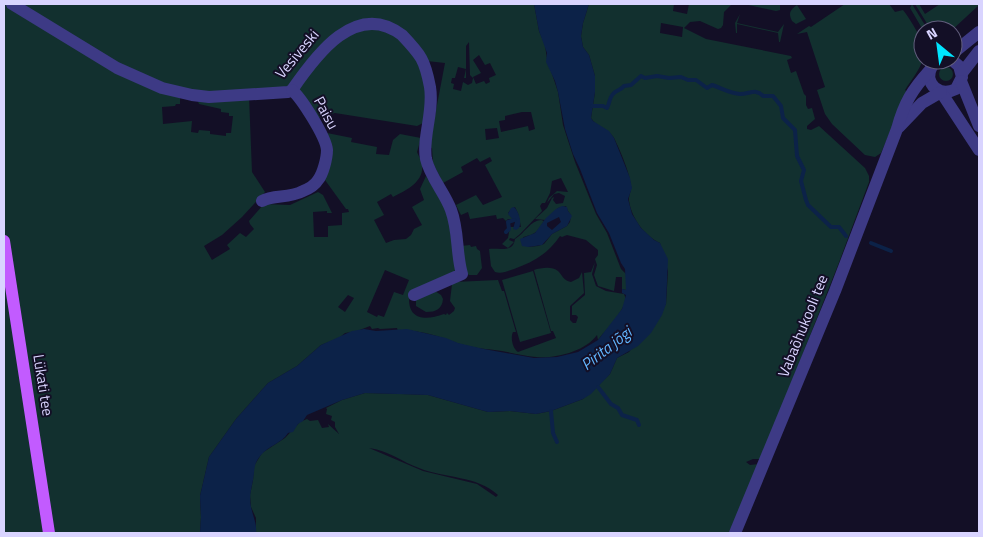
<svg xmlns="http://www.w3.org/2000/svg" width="983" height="537" viewBox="0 0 983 537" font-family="'Titillium Web',sans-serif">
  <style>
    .green { fill: #12302f; fill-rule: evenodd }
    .water { fill: #0c2248; fill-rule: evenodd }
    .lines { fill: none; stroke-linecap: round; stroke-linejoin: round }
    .stream { stroke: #0c2248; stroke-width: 4 }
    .minor { stroke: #3d3a85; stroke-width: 12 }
    .major { stroke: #c25bff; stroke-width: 12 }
    .labels { text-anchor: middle; stroke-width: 4; stroke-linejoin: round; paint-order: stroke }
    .street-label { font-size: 15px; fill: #d9d4ff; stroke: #130f26 }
    .water-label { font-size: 16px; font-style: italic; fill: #62b6ff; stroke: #130f26 }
  </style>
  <rect width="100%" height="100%" fill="#130f26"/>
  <!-- green -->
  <g class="green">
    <path d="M 4,4 L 534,4 L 539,31 L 545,45 L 547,59 L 558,92 L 563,125 L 575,162 L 596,214 L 607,233 L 621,269 L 626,274 L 626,290 L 622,289 L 622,277 L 616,277 L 614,291 L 598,286 L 594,275 L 597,265 L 595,259 L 598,255 L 598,250 L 586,240 L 567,235 L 562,237 L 560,236 C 548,254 533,262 514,269 C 507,271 502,274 495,272 L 491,266 L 489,249 C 500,248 513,253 515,239 C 525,233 530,221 541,220 L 544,221 C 537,231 537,234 523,237 L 528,247 L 538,246 L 544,244 L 552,234 L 567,226 L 570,222 L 571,215 L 568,211 L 566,206 L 558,208 L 545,220 L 535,219 L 547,208 L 552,198 L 554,197 L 553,200 L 556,204 L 563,203 L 565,196 L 559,193 L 554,194 L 547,203 L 549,198 L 557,191 L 568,192 L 561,178 L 552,181 L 550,193 L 545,203 L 542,203 L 540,206 L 542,211 L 520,234 L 514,239 L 510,238 L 509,240 L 514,242 L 508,248 L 502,244 L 508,238 L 510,227 L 521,227 L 518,213 L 515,207 L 512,208 L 508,213 L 513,219 L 508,219 L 506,221 L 503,218 L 497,219 L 496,215 L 470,219 L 468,212 L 461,215 L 456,205 L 476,195 L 483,205 L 502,197 L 485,165 L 492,161 L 490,157 L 480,162 L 477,158 L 461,167 L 463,172 L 443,183 L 433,163 L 432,148 L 429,147 L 445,63 L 427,61 L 427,101 L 425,122 L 417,126 L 335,113 L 318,118 L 301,94 L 180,98 L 180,104 L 176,104 L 175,106 L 162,107 L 163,124 L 192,121 L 191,132 L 198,133 L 199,130 L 210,131 L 210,134 L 226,136 L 226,133 L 231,133 L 233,116 L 229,116 L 229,113 L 221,112 L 221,109 L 199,104 L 197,99 L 249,96 L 252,172 L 265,192 L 242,217 L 222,235 L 204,246 L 212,260 L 230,249 L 227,245 L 240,233 L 246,237 L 254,229 L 250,224 L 249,221 L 264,204 L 290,205 L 318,192 L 323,195 L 332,213 L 327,213 L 327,211 L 313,212 L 314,237 L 328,237 L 328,226 L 342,225 L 342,213 L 349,212 L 348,209 L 346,209 L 325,180 L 327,133 L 352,138 L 351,142 L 377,147 L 376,154 L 389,155 L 393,140 L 400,134 L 421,138 L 417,152 C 418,155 421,159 422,163 C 425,182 406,190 393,197 L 391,194 L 377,202 L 384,215 L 374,220 L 386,243 L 394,240 L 406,239 L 411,235 L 414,229 L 422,225 L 412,207 L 424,200 L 420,189 L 426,176 L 448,213 L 456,270 L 409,299 C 409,321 427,320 444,314 L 446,315 L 447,313 L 449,315 L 454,311 L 455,308 L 450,301 L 452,284 L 454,282 L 498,280 L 502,291 L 504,291 L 516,332 L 513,332 C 510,338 513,349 518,352 L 556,338 L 553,331 L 551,331 L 534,270 C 541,268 552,266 558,271 C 563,276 563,280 571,282 L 579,278 L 582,272 L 584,293 L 570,306 L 570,320 L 573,323 L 576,323 L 578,317 L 576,315 L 572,315 L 572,306 L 585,295 L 584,273 L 591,272 L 595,262 L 592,274 L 596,286 L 606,291 L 624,294 C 631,306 605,330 598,340 L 597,335 C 586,351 555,359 536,357 C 525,356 513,353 502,351 C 488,349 471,348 457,343 C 442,337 414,328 398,331 L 397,328 L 380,329 L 378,328 L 372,329 L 370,326 L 357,331 L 345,333 L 339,338 L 321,345 L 297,366 L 268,383 L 236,419 L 209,457 L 200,496 L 201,517 L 200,533 L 4,533 ZM 469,42 L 470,75 L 473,78 L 472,83 L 468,85 L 463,82 L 461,91 L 453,89 L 454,84 L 451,83 L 452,78 L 455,78 L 458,67 L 466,69 L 464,78 L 466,78 L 466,46 ZM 479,55 L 485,65 L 490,63 L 496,75 L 489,78 L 490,82 L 486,84 L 484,81 L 476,84 L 473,77 L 481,73 L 473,60 ZM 522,112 L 531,112 L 535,129 L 529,131 L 528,126 L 501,132 L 499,121 L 505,120 L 505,116 ZM 497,128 L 499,138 L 486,140 L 485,129 ZM 385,270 L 409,280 L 403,295 L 394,292 L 384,317 L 378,315 L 377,317 L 367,312 ZM 348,295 L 354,298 L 345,312 L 338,307 Z"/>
    <path d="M 589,4 L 674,4 L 673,11 L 687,14 L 689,4 L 780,4 L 780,10 L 776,11 L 744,4 L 731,5 L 724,12 L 723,25 L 721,28 L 718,29 L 700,21 L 690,22 L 684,28 L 706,39 L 791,56 L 792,58 L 787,60 L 791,73 L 796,71 L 804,94 L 806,96 L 806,105 L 808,109 L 812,108 L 815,119 L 807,126 L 807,129 L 811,130 L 819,126 L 865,168 L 869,176 L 869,182 L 838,265 L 761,459 L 753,459 L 746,462 L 750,465 L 759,464 L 729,533 L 256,533 L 256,518 L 251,507 L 250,495 L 253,480 L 254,466 L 262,453 L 285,438 L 300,422 L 307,419 L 310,421 L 318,420 L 322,428 L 329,427 L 328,424 L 339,434 L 335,427 L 335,422 L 331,420 L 332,416 L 326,414 L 327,409 L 326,408 L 342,400 L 365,393 L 402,394 L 428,395 L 488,412 L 510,411 L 536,414 L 551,411 L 583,399 L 610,374 L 617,358 L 629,352 L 666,304 L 668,271 L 660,243 C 644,235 632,219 629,201 C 628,196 632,191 631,186 C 630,173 620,150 614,138 C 609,129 596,127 591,118 L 595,92 L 595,76 L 589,55 L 583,47 L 581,36 L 583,23 ZM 661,23 L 683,27 L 682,37 L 660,33 ZM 369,448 C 388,450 402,462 419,468 C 446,479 476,475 498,495 L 496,497 L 477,484 L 423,471 Z"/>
    <path d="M 845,4 L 889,4 L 895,12 L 903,10 C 908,16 912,23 916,30 C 932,57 920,67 905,90 L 907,92 L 881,153 L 875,157 L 865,155 L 832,124 L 825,114 L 817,90 L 825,87 L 807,32 L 797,34 L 809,26 L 811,27 Z"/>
    <polygon points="912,4 928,30 923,30 910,8"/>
    <polygon points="915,4 919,4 925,14 940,4 979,4 979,5 952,30 931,30"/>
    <path d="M 797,5 L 806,19 L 796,24 L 792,21 C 788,13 790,10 797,5 Z"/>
    <polygon points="740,14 737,23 778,32 784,24 780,42 779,42 778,33 737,24 737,33 736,33 735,23"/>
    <circle cx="946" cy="74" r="7"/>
    <polygon points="470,245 471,247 476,246 477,249 480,251 482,268 477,275 469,275 466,272 461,246"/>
    <polygon points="533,271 551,333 520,342 502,280"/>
    <path d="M 435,291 L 441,295 L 443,299 C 442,309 436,312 426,312 L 416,306 L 416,299 Z"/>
  </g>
  <!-- water -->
  <g class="water">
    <path d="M 534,4 L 589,4 L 583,23 L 581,36 L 583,47 L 589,55 L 595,76 L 595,92 L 591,118 L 593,121 L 609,131 L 614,138 L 630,178 L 632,188 L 628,199 L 632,214 L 641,228 L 654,240 L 660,243 L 668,259 L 666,304 L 662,315 L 651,333 L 638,346 L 617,358 L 610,374 L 591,394 L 583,399 L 551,411 L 536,414 L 510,411 L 488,412 L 428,395 L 365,393 L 342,400 L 307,415 L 303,421 L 298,424 L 293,432 L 288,433 C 282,443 268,446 261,455 C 253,464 255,470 253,480 C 251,490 249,497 251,507 C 253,517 257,523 256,533 L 200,533 L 201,517 L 200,496 L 209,457 L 236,419 L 268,383 L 297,366 L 321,345 L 352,331 L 364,329 L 376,331 L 407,329 L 446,338 L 458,343 L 484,349 L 534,358 L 557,357 L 578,352 L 598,340 L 622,309 L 626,295 L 622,293 L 622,289 L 626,290 L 625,269 L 621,263 L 609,233 L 597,213 L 580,169 L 573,154 L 565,129 L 558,92 L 555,81 L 546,62 L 547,53 L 539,31 Z"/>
    <path d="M 562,206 L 567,207 L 568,211 L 572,216 L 567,226 L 552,234 L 542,245 L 528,247 L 522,246 L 520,239 L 535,233 L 546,218 L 556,209 ZM 559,217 L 561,222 L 552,230 L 547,226 L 547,223 Z"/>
    <path d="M 514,207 C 519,212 522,222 519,228 L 516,230 L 513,229 L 515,222 L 508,214 L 511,208 Z"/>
  </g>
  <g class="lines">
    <!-- stream -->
    <g class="stream">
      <path d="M 592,106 L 603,106 L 607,108 C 610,103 609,97 614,93 C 617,90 621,90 624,86 L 631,85 L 641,76 L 645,78 L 657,76 L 669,78 L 681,77 L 688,80 L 696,80 L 707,88 L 712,85 C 721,88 731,94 740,94 C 750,94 756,88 763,96 L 773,96 L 781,106 L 783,118 L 795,130 L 797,156 L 804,170 L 801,181 L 806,200 L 808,205 L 831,227 L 839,227 L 846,236"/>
      <polyline points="506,232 509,229 508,222 514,220"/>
      <polyline points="871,243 891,251"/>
      <polyline points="598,387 611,404 618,408 622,415 637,420 639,425"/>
      <polyline points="551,411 553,433 557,442"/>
    </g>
    <!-- minor -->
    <g class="minor">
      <path d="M 12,4 L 117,68 L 162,88 L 192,95 L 209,97 L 288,92 L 292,90 C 316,55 356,0 402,35 C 421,55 425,60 430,87 C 434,112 422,138 426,159 C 430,177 445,193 451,210 C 459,231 456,254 462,274 L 414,295"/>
      <polyline points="953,53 979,32"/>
      <path d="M 940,60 C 918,71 933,101 956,89 L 962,77 L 959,66 L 952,60"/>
      <polyline points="962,73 979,51"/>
      <polyline points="961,81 979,126"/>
      <polyline points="941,92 979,150"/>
      <polyline points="899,127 922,103 941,92"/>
      <path d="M 262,201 C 274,194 288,199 303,191 C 308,189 315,185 318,180 C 323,174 327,158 327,150 C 326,137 302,99 292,90"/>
      <path d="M 735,533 L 835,291 L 897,129 C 904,103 912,90 930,70"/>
    </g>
    <!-- major -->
    <polyline class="major" points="4,241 49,533"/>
  </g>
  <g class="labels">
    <!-- street labels -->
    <g class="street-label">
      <text transform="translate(297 54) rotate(-50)" y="5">Vesiveski</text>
      <text transform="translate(326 113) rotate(62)" y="5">Paisu</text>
      <text transform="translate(803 326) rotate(-68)" y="5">Vabaõhukooli tee</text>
      <text transform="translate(43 385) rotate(81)" y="5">Lükati tee</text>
    </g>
    <!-- water labels -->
    <g class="water-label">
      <text transform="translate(606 348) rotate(-38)" y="6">Pirita jõgi</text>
    </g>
  </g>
  <!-- border -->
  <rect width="983" height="537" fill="none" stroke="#d9d4ff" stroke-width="10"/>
  <!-- north arrow -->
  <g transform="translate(938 45) rotate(331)"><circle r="24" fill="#130f26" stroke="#625e7d"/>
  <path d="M0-4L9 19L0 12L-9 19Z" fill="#00e5ff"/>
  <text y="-8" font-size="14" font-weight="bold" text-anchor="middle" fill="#d9d4ff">N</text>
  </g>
</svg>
